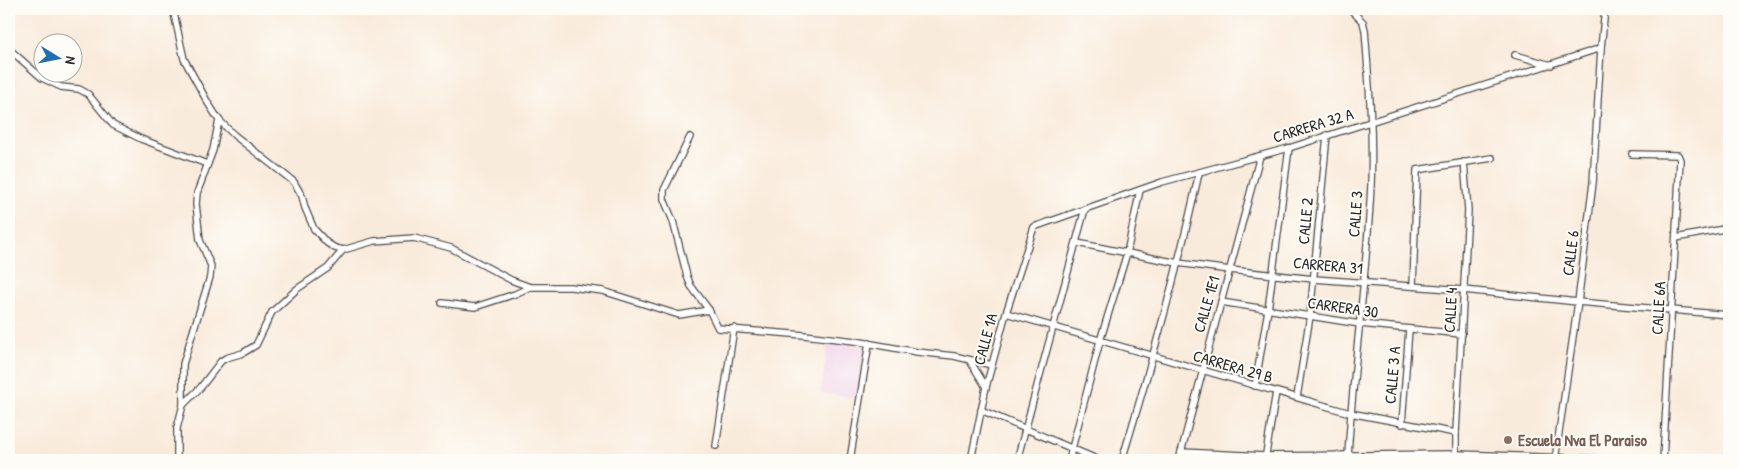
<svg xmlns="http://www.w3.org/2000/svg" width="1738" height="469" viewBox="0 0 1738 469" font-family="'Patrick Hand',sans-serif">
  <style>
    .built { fill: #eed0e8 }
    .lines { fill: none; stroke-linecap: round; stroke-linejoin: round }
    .minor-casing { stroke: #4a4845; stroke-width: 8 }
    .minor { stroke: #fff; stroke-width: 5.5 }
    .education-dot { fill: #8d6e63; stroke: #fdfcf7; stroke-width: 2 }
    .labels { text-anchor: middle; stroke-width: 4; stroke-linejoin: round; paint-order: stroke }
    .street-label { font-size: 16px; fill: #2b2b2b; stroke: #fdfcf7 }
    .education-label { font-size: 16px; font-weight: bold; fill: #785e54; stroke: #fdfcf7; text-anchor: start }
  </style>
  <rect width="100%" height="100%" fill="#fdfcf7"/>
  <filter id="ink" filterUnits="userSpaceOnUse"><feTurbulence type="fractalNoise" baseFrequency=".02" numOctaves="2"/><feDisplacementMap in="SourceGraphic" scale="10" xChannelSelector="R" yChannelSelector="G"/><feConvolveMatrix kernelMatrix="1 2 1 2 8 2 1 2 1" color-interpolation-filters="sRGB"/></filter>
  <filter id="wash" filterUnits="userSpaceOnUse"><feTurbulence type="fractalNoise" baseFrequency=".0096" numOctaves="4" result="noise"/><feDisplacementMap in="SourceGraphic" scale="20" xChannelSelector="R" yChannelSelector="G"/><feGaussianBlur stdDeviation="1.12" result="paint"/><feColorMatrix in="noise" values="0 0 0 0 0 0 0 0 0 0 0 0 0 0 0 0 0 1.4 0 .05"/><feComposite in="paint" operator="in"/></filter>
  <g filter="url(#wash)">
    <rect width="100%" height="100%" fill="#f9ebdb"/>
    <!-- built -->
    <polygon class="built" points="828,341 867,346 858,398 821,393"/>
  </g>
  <g filter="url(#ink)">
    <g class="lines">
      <!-- minor casing -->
      <g class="minor-casing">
        <g id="minor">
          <polyline points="173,9 184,59 208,103 219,120 234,135 294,182 302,196 305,208 314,229 327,243 335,248 343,250 374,241 414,238 451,248 511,280 530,287 571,287 603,291 679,315 709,310"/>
          <polyline points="9,49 42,78 61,87 79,89 88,94 113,125 141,139 207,164"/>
          <polyline points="1515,55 1551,65"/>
          <polyline points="690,137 664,190 664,199 673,221 687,276 691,286 709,310 718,328 804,335 855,341 917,352 954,356 992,365"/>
          <polyline points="1632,154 1678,155 1680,160 1663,460"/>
          <polyline points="1676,238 1729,228"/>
          <polyline points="1077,243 1178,263 1230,270 1314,279 1464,290 1578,302 1729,315"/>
          <polyline points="1413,286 1417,170 1492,158"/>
          <polyline points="1221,302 1360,324 1462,334"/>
          <polyline points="442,303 475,307 515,294 530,287"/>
          <polyline points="1006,313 1350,413 1456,433"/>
          <polyline points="970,361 986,387"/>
          <polyline points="1255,386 1268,310 1289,148"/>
          <polyline points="1297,397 1310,316 1327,135"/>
          <polyline points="183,405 201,387 221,361 226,358 243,353 256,345 272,312 297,289 328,268 343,250"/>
          <polyline points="981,410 1099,460"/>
          <polyline points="1402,424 1409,329"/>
          <polyline points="716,446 734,328"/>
          <polyline points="1181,452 1265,456 1456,454 1630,460"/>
          <path d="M 1348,456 C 1353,366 1367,276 1371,185 C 1373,133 1369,82 1365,30 L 1363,22 L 1350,9"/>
          <polyline points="177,460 177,428 183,405 183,364 210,277 211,266 200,240 196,204 197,193 213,150 219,120"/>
          <polyline points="850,460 869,343"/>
          <polyline points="971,460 986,387 1006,313 1034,227 1162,182 1289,148 1601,48"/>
          <polyline points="1017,460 1085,209"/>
          <polyline points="1069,460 1100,341 1127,253 1140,190"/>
          <path d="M 1122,460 C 1151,365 1178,270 1199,173"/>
          <polyline points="1179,460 1260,156"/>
          <polyline points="1265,460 1276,392"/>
          <polyline points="1456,460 1456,433 1468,210 1464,162"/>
          <polyline points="1555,460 1578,302 1593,183 1601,48 1605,9"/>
        </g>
      </g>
      <!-- minor -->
      <use href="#minor" class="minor"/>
    </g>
  </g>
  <!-- markers -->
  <circle class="education-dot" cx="1508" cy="440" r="5"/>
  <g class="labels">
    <!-- street labels -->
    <g class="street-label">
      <text transform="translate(1313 125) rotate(-17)" y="6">CARRERA 32 A</text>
      <text transform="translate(1355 214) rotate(-86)" y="6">CALLE 3</text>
      <text transform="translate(1305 221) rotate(-85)" y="6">CALLE 2</text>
      <text transform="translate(1570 253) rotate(-83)" y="6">CALLE 6</text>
      <text transform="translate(1328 265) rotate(5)" y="6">CARRERA 31</text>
      <text transform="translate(1206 304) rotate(-74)" y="6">CALLE 1E1</text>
      <text transform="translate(1343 307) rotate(8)" y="6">CARRERA 30</text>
      <text transform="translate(1658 308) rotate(-87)" y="6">CALLE 6A</text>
      <text transform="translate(1450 310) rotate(-87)" y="6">CALLE 4</text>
      <text transform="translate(985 339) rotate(-75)" y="6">CALLE 1A</text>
      <text transform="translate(1233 366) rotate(16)" y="6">CARRERA 29 B</text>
      <text transform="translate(1392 375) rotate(-85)" y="6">CALLE 3 A</text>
    </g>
    <!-- education labels -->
    <g class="education-label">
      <text x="1518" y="446">Escuela Nva El Paraiso</text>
    </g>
  </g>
  <!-- margin -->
  <rect width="1738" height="469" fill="none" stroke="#fdfcf7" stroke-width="30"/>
  <!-- north arrow -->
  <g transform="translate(58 58) rotate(100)"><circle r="24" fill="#fdfcf7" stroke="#a9a8a5"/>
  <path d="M0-4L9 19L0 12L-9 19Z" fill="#1f6fb2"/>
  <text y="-8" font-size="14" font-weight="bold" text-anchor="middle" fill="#2b2b2b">N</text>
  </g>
</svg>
